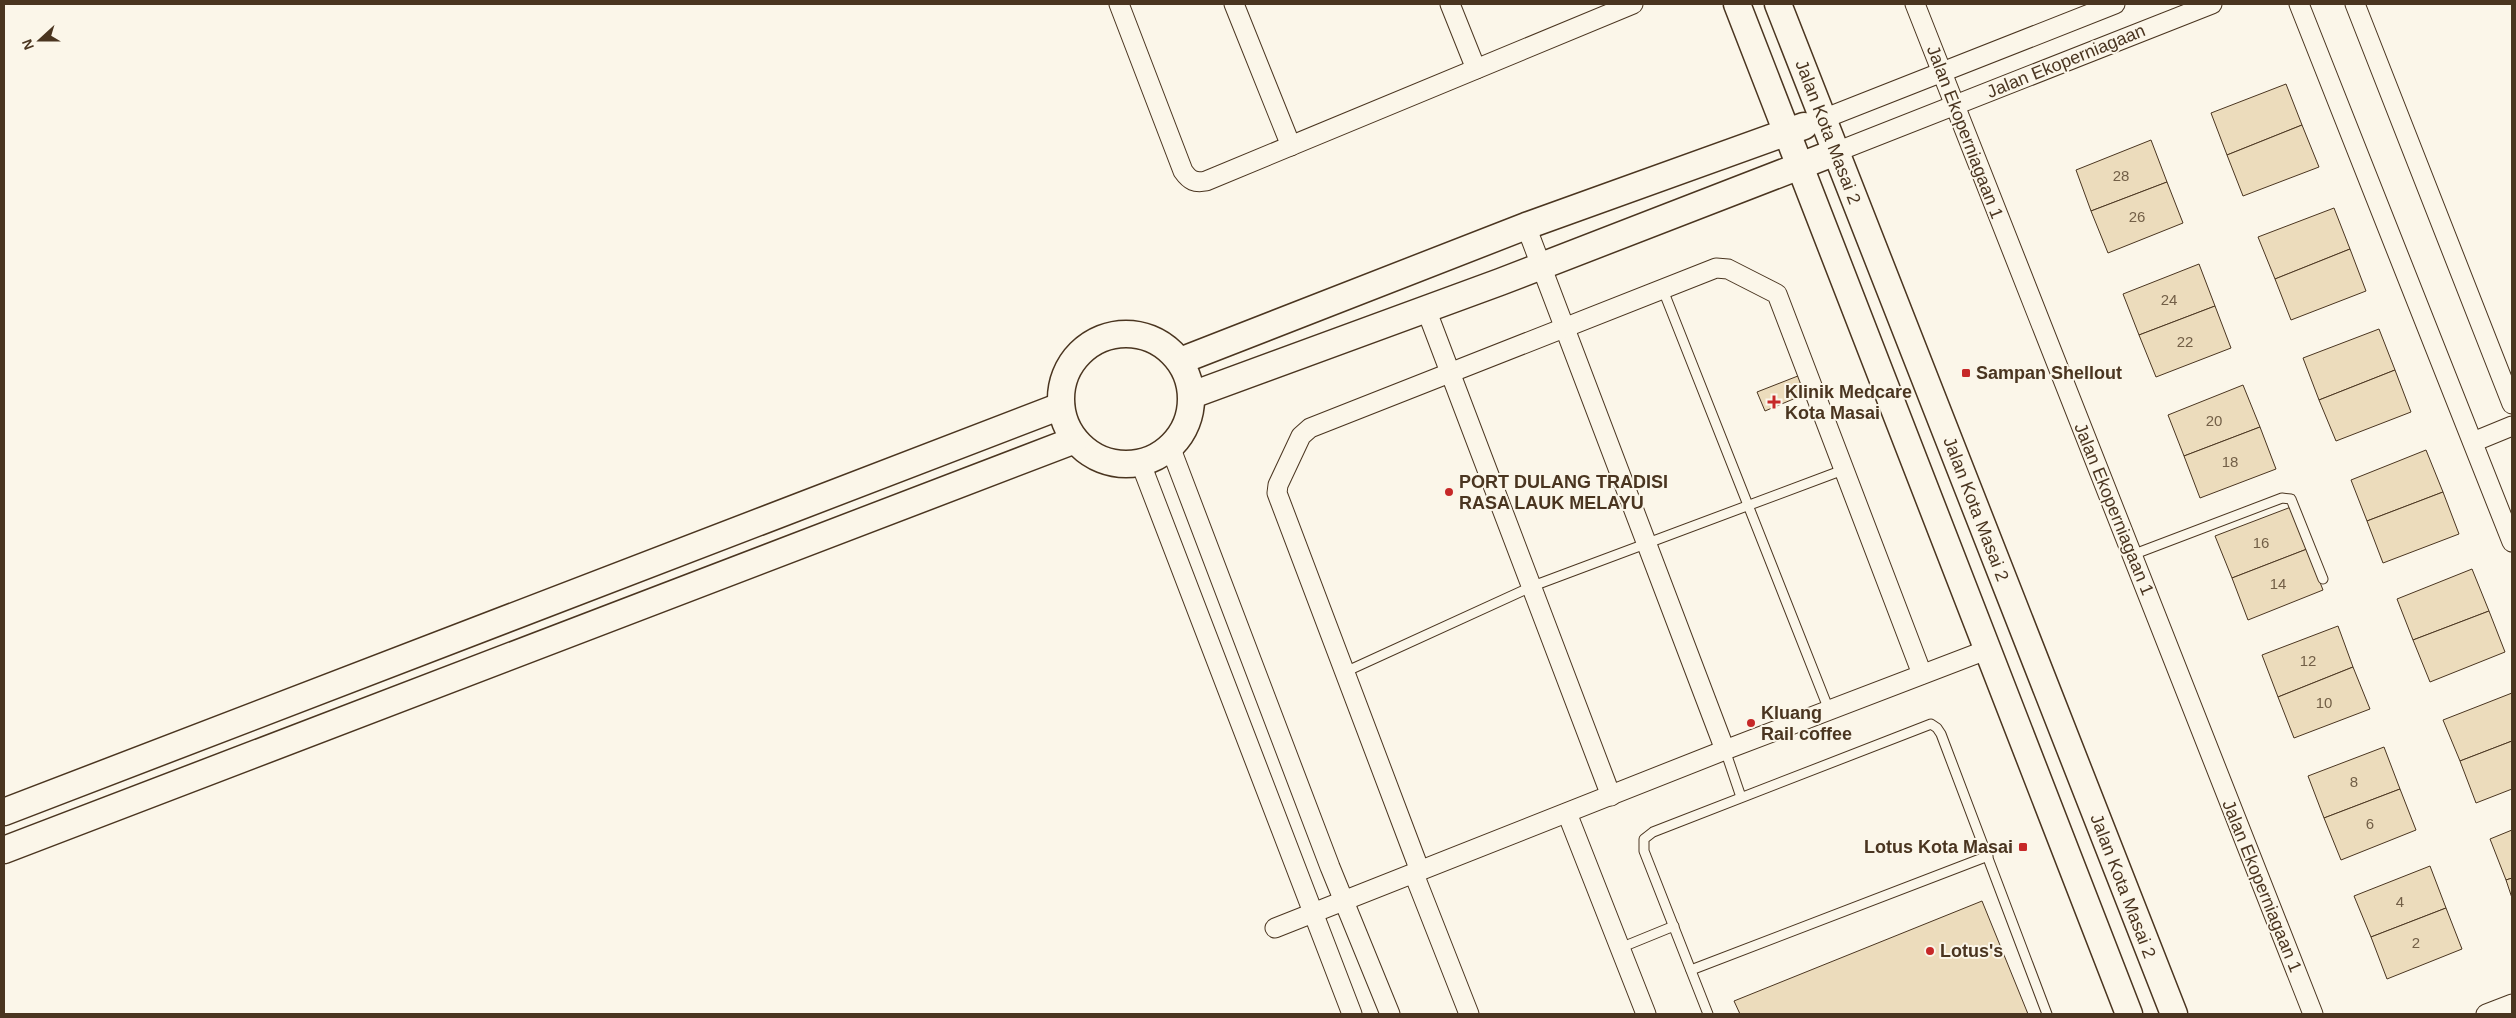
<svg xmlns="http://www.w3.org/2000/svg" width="2516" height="1018" viewBox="0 0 2516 1018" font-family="Arial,sans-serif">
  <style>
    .building { fill: #ecdcbc; stroke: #4a3520 }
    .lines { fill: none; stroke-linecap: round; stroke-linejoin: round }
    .lane-casing { stroke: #4a3520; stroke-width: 11 }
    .street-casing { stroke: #4a3520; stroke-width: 21 }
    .secondary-casing { stroke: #4a3520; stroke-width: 29 }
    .lane { stroke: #fbf6e9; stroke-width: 9 }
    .street { stroke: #fbf6e9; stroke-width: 19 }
    .secondary { stroke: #fbf6e9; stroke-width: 26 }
    .poi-dot { fill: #c62828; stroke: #fbf6e9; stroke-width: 2 }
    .labels { text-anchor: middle; stroke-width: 4; stroke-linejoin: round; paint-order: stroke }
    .number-label { font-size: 15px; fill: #725f47 }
    .street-label { font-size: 18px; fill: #4a3520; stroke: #fbf6e9 }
    .poi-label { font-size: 18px; font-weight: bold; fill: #4a3520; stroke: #fbf6e9; text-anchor: start }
  </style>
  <rect width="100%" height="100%" fill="#fbf6e9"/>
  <!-- building -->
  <g class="building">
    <polygon points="2286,84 2302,125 2227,155 2211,113"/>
    <polygon points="2302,125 2319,167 2243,196 2227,155"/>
    <polygon points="2151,140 2167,182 2091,211 2076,170"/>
    <polygon points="2167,182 2183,223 2108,253 2091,211"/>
    <polygon points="2334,208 2350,249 2275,279 2258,237"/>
    <polygon points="2350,249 2366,291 2291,320 2275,279"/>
    <polygon points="2199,264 2215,306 2139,335 2123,294"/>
    <polygon points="2215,306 2231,348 2156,377 2139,335"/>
    <polygon points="2379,329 2395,370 2319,400 2303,358"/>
    <polygon points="2395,370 2411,412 2336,441 2319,400"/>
    <polygon points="1803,374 1810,392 1765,411 1757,392"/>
    <polygon points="2243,385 2260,427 2184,456 2168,415"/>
    <polygon points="2260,427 2276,469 2200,498 2184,456"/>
    <polygon points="2426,450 2443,492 2367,521 2351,480"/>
    <polygon points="2443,492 2459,534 2383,563 2367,521"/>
    <polygon points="2291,507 2307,549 2232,578 2215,536"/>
    <polygon points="2307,549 2323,590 2248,620 2232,578"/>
    <polygon points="2472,569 2489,611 2413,640 2397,599"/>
    <polygon points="2489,611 2505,652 2430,682 2413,640"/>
    <polygon points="2338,626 2353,667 2278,697 2262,655"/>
    <polygon points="2353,667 2370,709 2294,738 2278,697"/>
    <polygon points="2512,693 2512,741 2460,761 2443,720"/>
    <polygon points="2512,741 2512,789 2476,803 2460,761"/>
    <polygon points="2384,747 2400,789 2324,818 2308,776"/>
    <polygon points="2400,789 2416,830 2341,860 2324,818"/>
    <polygon points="2512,830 2512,878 2506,880 2490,839"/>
    <polygon points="2430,866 2446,908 2371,937 2354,896"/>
    <polygon points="2512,878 2512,898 2506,880"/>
    <polygon points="1982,901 2028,1014 1740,1014 1734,1001"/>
    <polygon points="2446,908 2462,949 2387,979 2371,937"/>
  </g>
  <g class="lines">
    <!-- lane casing -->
    <g class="lane-casing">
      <g id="lane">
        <polyline points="1663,290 1829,710"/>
        <polyline points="2132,555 2282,498 2291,499 2323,579"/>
        <polyline points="1345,672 1533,586 1843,470"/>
        <polyline points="1725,750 1741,797"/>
        <polyline points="1620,948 1674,926"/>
        <polyline points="1691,970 1988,856"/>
        <polyline points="1708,1014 1644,851 1644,839 1653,832 1931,724 1937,728 1941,734 2047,1014"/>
      </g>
    </g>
    <!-- street casing -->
    <g class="street-casing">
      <g id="street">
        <path d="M 1119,4 L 1183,171 C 1190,181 1195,183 1206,181 L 1633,4"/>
        <polyline points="1234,4 1291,146"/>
        <polyline points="1450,4 1476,69"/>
        <polyline points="1915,4 2313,1014"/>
        <polyline points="2299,4 2512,542"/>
        <polyline points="2355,4 2512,404"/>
        <polyline points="1823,119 2115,4"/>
        <polyline points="1836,152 2212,4"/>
        <polyline points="1526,226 1725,750"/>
        <polyline points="1426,309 1611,796"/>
        <polyline points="2473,442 2512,426"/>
        <polyline points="1171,449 1330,867 1390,1014"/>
        <polyline points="1141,464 1352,1014"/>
        <polyline points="1567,813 1646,1014"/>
        <polyline points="1420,871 1277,493 1278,485 1301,436 1310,428 1716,268 1728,269 1777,294 1922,674"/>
        <polyline points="1414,874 1469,1014"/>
        <polyline points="1275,928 1725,750 1989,649"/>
        <polyline points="2486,1014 2512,1004"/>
      </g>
    </g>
    <!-- secondary casing -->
    <g class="secondary-casing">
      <g id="secondary">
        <polyline points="1737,4 2129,1014"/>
        <polyline points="1778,4 2174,1014"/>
        <circle cx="1126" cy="399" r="65"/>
        <polyline points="1180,361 1526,226 1804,126"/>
        <polyline points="1192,395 1500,282 1836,152"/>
        <polyline points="4,812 1061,406"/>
        <polyline points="4,850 1075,440"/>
      </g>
    </g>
    <!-- lane -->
    <use href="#lane" class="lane"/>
    <!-- street -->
    <use href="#street" class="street"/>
    <!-- secondary -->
    <use href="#secondary" class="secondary"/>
  </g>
  <!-- markers -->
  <g class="poi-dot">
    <rect x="1961" y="368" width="10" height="10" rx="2.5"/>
    <path d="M1771.5 394.5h5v5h5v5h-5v5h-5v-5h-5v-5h5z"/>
    <circle cx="1449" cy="492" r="5"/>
    <circle cx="1751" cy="723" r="5"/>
    <rect x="2018" y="842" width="10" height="10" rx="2.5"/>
    <circle cx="1930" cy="951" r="5"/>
  </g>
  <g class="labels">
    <!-- number labels -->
    <g class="number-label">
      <text x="2121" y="181">28</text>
      <text x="2137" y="222">26</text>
      <text x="2169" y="305">24</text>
      <text x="2185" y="347">22</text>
      <text x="2214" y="426">20</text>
      <text x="2230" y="467">18</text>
      <text x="2261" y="548">16</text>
      <text x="2278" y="589">14</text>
      <text x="2308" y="666">12</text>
      <text x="2324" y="708">10</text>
      <text x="2354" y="787">8</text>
      <text x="2370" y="829">6</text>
      <text x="2400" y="907">4</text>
      <text x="2416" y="948">2</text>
    </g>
    <!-- street labels -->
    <g class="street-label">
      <text transform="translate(2066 61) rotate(-22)" y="6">Jalan Ekoperniagaan</text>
      <text transform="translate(1828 132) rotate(69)" y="6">Jalan Kota Masai 2</text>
      <text transform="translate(1965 132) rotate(69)" y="6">Jalan Ekoperniagaan 1</text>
      <text transform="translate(1976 509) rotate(69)" y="6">Jalan Kota Masai 2</text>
      <text transform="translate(2114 509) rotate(68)" y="6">Jalan Ekoperniagaan 1</text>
      <text transform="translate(2123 886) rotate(69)" y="6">Jalan Kota Masai 2</text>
      <text transform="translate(2262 886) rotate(68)" y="6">Jalan Ekoperniagaan 1</text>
    </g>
    <!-- poi labels -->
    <g class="poi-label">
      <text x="1976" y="379">Sampan Shellout</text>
      <text x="1785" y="398">Klinik Medcare<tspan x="1785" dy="21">Kota Masai</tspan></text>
      <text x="1459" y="488">PORT DULANG TRADISI<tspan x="1459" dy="21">RASA LAUK MELAYU</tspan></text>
      <text x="1761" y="719">Kluang<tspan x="1761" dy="21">Rail coffee</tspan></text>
      <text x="2013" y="853" text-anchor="end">Lotus Kota Masai</text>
      <text x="1940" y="957">Lotus's</text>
    </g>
  </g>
  <!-- border -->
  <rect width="2516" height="1018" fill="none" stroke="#4a3520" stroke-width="10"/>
  <!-- north arrow -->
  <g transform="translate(40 40) rotate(249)" stroke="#fbf6e9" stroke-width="4" paint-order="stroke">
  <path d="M0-4L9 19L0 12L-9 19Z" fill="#4a3520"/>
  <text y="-8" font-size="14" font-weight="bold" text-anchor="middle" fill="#4a3520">N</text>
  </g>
</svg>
